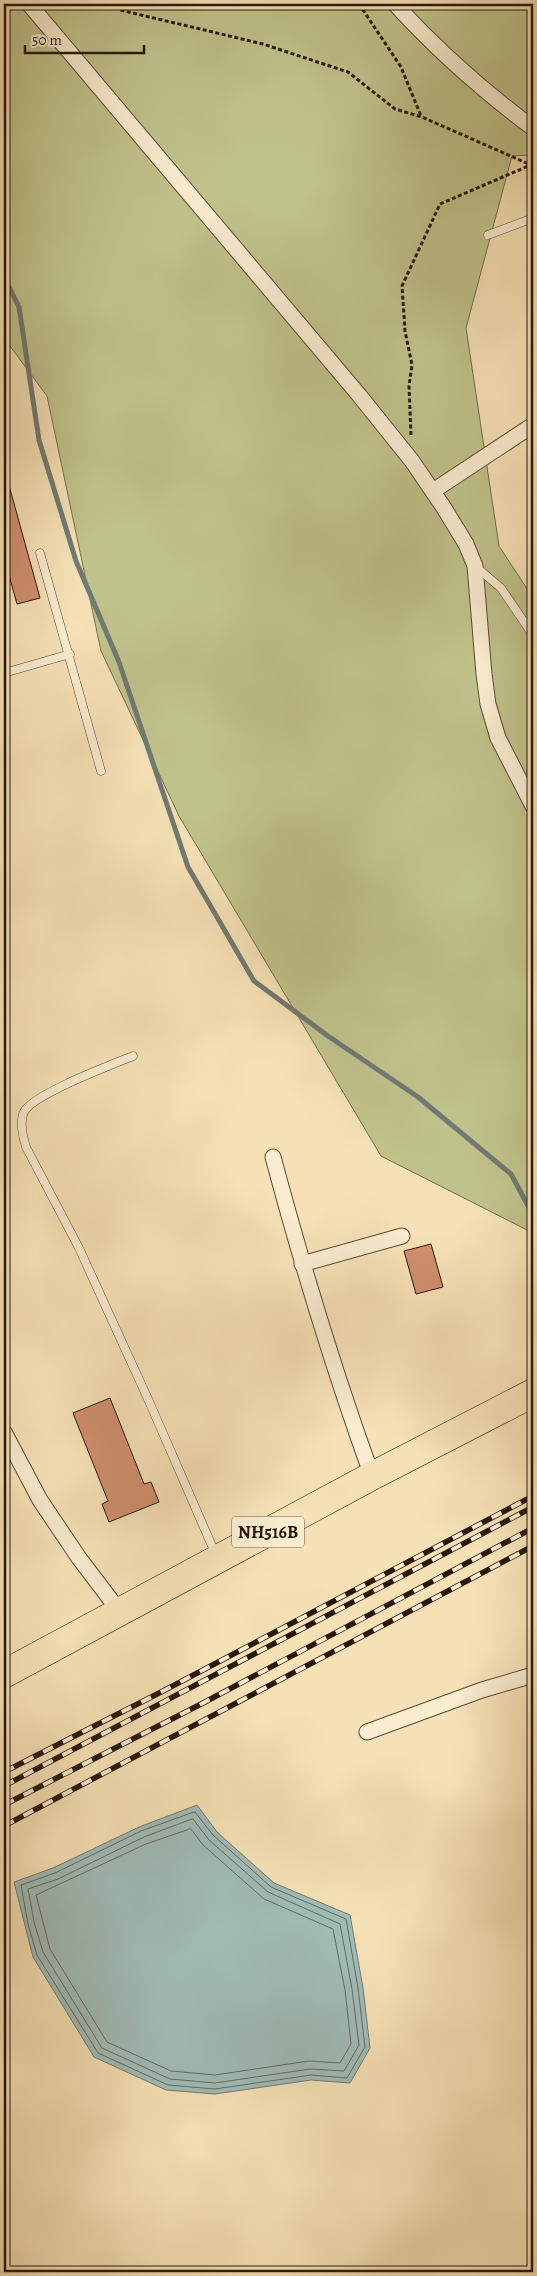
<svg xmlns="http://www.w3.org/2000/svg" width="537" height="2276" viewBox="0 0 537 2276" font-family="Alegreya,serif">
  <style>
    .green { fill: #c0c28b; stroke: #746d4c }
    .water { fill: #a0bbb7; stroke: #707a73 }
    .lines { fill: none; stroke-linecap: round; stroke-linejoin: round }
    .shore { stroke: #646a62; stroke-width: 1 }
    .stream { stroke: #707a73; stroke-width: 5 }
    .building { fill: #d08f6e; stroke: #27180c }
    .lane-casing { stroke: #5b4a36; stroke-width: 9 }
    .street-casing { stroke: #5b4a36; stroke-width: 17 }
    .highway-casing { stroke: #27180c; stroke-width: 29 }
    .path { stroke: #27180c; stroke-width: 3; stroke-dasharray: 4 2.5; stroke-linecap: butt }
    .lane { stroke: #f9ecd0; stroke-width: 8 }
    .street { stroke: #f9ecd0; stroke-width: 15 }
    .highway { stroke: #f6e1b6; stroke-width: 28 }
    .rail-casing { stroke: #27180c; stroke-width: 5.5 }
    .rail { stroke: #f9ecd0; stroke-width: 4; stroke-dasharray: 11; stroke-linecap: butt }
    .labels { text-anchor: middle; stroke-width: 4.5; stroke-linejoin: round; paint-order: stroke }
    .shield { fill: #f9ecd0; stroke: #665847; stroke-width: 1 }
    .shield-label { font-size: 18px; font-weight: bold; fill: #27180c }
  </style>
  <rect width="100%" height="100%" fill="#f6e1b6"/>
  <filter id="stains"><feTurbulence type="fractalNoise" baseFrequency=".004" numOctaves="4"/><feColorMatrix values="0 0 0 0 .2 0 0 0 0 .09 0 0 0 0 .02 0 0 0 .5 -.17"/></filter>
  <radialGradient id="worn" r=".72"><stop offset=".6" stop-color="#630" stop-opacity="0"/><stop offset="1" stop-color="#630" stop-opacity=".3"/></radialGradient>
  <!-- green -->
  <polygon class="green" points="4,4 533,4 533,155 512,156 466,328 499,546 533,598 533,1233 381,1156 179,816 101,651 47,396 4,338"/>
  <!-- water -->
  <polygon class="water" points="197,1805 217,1832 274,1883 350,1915 363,1988 370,2048 350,2083 311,2080 215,2094 166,2090 94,2057 33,1957 14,1882 53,1868 139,1827"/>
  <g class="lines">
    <!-- shore -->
    <g class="shore">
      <polygon points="195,1812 213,1835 271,1887 346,1919 358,1988 365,2047 347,2078 311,2075 215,2089 168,2085 98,2053 37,1955 28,1924 21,1885 55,1873 141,1831"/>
      <polygon points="193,1819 209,1840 268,1892 340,1924 352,1989 359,2045 344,2071 310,2069 215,2083 170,2079 102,2048 43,1952 34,1922 28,1889 58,1879 144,1837"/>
      <polygon points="191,1829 203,1845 264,1899 333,1929 345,1990 351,2044 340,2063 309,2061 215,2075 171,2071 107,2042 50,1949 36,1895 146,1844"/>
    </g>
    <!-- stream -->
    <polyline class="stream" points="4,277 19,307 39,440 76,561 119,662 188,867 254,981 328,1036 418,1097 511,1174 533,1215"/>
  </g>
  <!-- building -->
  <g class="building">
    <polygon points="7,478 40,598 17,604 4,557 4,479"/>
    <polygon points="431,1244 443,1287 416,1294 404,1251"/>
    <polygon points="110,1398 144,1484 151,1482 159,1502 109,1522 102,1504 108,1501 73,1413"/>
  </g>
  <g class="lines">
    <!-- lane casing -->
    <g class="lane-casing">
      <g id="lane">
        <polyline points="488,235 533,218"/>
        <polyline points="40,553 101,771"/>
        <polyline points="475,566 501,588 533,635"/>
        <polyline points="4,673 70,654"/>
        <path d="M 133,1056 C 111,1065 33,1094 24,1112 C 19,1122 23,1137 26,1147 L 79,1248 L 148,1399 L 216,1555"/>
      </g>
    </g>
    <!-- street casing -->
    <g class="street-casing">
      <g id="street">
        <polyline points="29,4 359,395 412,461 444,508 466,544 475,566 484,674 488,704 498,738 533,806"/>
        <path d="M 395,4 C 437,50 483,91 533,128"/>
        <polyline points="433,491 533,425"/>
        <path d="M 273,1157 C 302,1265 334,1371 372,1476"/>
        <polyline points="302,1264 402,1236"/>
        <polyline points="4,1432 40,1500 79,1558 120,1612"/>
        <polyline points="367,1732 482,1690 533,1675"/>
      </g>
    </g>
    <!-- highway casing -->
    <g class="highway-casing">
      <polyline id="highway" points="4,1674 372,1476 533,1393"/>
    </g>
    <!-- path -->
    <g class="path">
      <polyline points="109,4 120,10 263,44 348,72 395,109 422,117 531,165"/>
      <polyline points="359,4 401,67 421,116"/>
      <polyline points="411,435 409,386 412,365 405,331 402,286 440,204 533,164"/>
    </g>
    <!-- lane -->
    <use href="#lane" class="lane"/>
    <!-- street -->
    <use href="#street" class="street"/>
    <!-- highway -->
    <use href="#highway" class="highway"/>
    <!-- rail casing -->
    <g class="rail-casing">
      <g id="rail">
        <polyline points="4,1772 165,1690 533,1496"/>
        <polyline points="4,1786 533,1507"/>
        <polyline points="4,1805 205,1702 533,1528"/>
        <polyline points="4,1826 533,1546"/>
      </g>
    </g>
    <!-- rail -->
    <use href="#rail" class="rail"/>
  </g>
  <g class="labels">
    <!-- shield labels -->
    <rect class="shield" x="232" y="1516.5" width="72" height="31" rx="4"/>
    <g class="shield-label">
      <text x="268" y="1538">NH516B</text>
    </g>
  </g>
  <!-- margin -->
  <rect width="537" height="2276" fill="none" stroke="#f6e1b6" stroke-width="20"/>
  <rect x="5" y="5" width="527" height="2266" fill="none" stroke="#27180c" stroke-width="2.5"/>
  <rect x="10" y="10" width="517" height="2256" fill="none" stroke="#27180c"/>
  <!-- scale -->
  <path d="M25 45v8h119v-8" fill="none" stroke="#27180c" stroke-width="2.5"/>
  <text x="32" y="45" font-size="15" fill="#27180c" stroke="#f9ecd0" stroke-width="4" paint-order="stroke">50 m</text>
  <rect width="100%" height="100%" filter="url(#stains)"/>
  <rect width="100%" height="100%" fill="url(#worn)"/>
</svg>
